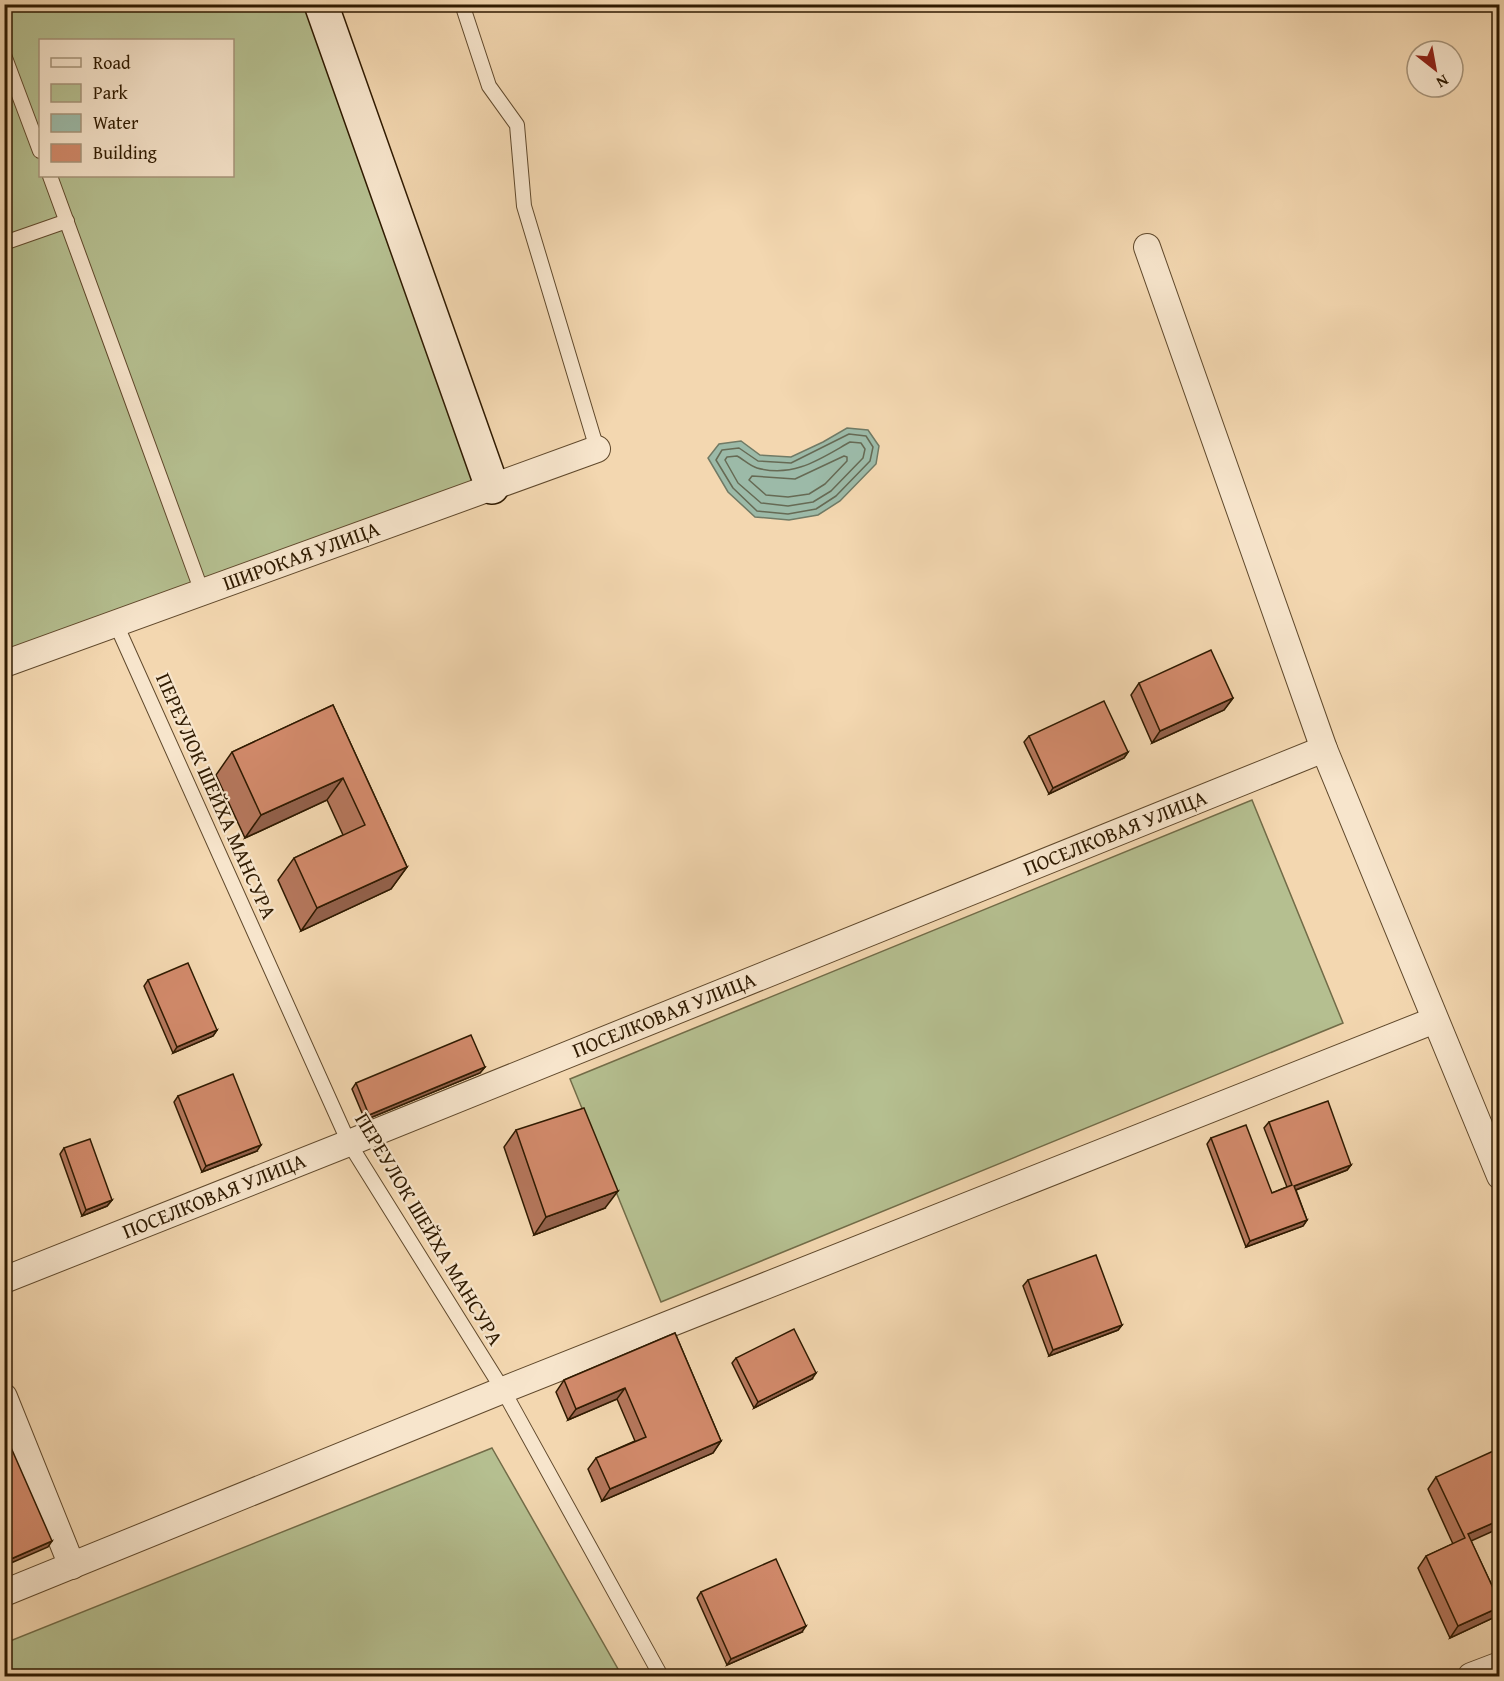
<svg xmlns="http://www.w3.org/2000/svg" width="1504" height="1681" viewBox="0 0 1504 1681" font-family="'Gentium Book Plus',serif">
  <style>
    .green { fill: #b5bf90; stroke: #726c48; stroke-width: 1.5; fill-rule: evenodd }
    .water { fill: #9cbaa8; stroke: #707a65; stroke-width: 1.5 }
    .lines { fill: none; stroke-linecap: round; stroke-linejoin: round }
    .shore { stroke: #666a54; stroke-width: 1.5 }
    .lane-casing { stroke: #60492c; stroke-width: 16 }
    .street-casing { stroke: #60492c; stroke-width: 28 }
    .secondary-casing { stroke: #2f1a00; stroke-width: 36 }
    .lane { stroke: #f7e5cc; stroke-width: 14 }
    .street { stroke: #f7e5cc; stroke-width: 26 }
    .secondary { stroke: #f7e5cc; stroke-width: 33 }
    .wall { fill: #b5775c; stroke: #2f1a00; stroke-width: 1.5 }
    .shaded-wall { fill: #93614b; stroke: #2f1a00; stroke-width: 1.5 }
    .building { fill: #d28a6b; stroke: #2f1a00; stroke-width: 1.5 }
    .labels { text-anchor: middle; stroke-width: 4.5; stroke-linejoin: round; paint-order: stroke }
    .street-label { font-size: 21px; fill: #2f1a00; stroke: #f7e5cc }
  </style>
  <rect width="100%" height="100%" fill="#f3d7b0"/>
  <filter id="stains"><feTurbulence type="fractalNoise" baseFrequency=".00333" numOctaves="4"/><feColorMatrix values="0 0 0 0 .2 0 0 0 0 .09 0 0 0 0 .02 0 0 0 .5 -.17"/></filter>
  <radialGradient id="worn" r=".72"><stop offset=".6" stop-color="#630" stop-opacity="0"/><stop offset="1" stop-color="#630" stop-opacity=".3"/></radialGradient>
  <!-- green -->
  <g class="green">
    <path d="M 5,5 L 321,5 L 492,487 L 5,664 ZM 40,40 L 232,40 L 232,176 L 40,176 Z"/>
    <polygon points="1252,800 1343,1023 661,1302 570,1079"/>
    <polygon points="492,1448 622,1676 5,1676 5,1643"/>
  </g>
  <!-- water -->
  <polygon class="water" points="847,428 868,430 879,446 876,464 840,501 818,515 789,520 755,517 728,492 708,458 719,444 741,441 760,455 791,457 823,442"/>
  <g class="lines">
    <!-- shore -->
    <g class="shore">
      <polygon points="849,434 866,436 873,447 870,461 836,496 816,509 788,514 757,511 733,488 716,460 722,450 739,448 758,461 791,463"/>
      <path d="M 850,442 L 861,443 L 865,449 L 863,458 L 831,491 L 813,502 L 788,506 L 761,503 L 738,483 L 725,460 L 727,457 L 737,456 C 743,459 750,466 757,468 C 794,478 820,459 850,442 Z"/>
      <polygon points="844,456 847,457 847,461 825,484 809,494 788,497 766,495 749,480 752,476 795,479"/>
    </g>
    <!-- lane casing -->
    <g class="lane-casing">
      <g id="lane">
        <polyline points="462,4 489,86 517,125 524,206 597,449"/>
        <polyline points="4,55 40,151"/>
        <polyline points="50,176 202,592"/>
        <polyline points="4,243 67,221"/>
        <polyline points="116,624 349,1143 503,1390 661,1676"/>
      </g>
    </g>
    <!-- street casing -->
    <g class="street-casing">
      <g id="street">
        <polyline points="1147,247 1324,749 1500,1176"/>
        <polyline points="4,664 597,449"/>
        <polyline points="4,1280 349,1143 1324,749"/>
        <polyline points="4,1397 72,1566"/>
        <polyline points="4,1593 503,1390 1435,1020"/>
        <polyline points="1471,1676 1500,1665"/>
      </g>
    </g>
    <!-- secondary casing -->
    <g class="secondary-casing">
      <polyline id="secondary" points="321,4 492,487"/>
    </g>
    <!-- lane -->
    <use href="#lane" class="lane"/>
    <!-- street -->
    <use href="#street" class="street"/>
    <!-- secondary -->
    <use href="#secondary" class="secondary"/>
  </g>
  <!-- wall -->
  <g class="wall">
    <polygon points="1139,683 1233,698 1224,710 1152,743 1131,695"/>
    <polygon points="333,705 407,867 391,889 301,931 278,880 294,858 343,835 327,800 245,838 216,775 232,752"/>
    <polygon points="1029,736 1128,752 1124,758 1049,794 1024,742"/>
    <polygon points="148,980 217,1030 213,1036 173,1053 144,986"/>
    <polygon points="485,1067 480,1073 365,1120 352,1089 356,1083"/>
    <polygon points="178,1096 257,1151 202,1172 174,1102"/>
    <polygon points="1269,1122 1351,1165 1347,1170 1296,1190 1307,1220 1303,1226 1246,1247 1207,1144 1211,1138 1272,1193 1287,1187 1264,1128"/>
    <polygon points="516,1130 605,1208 534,1235 504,1147"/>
    <polygon points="64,1148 112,1200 107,1206 82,1216 60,1154"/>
    <polygon points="1028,1280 1122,1325 1118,1330 1049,1356 1023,1286"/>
    <polygon points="675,1333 721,1441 713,1453 602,1501 588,1469 596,1458 635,1441 617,1399 568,1420 556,1392 564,1380"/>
    <polygon points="736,1358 812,1379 754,1408 732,1363"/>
    <polygon points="1436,1477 1471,1541 1500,1603 1500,1609 1493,1618 1450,1638 1418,1568 1426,1556 1453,1544 1428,1489"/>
    <polygon points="701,1592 802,1632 727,1665 697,1598"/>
  </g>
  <!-- shaded-wall -->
  <g class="shaded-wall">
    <polygon points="1233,698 1224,710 1152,743 1160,731"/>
    <polygon points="1128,752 1124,758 1049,794 1053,788"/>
    <polygon points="343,778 327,800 245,838 261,815"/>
    <polygon points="407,867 391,889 301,931 317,908"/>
    <polygon points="217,1030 213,1036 173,1053 177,1047"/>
    <polygon points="485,1067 480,1073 365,1120 369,1115"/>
    <polygon points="261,1145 257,1151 202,1172 206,1166"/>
    <polygon points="1351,1165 1347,1170 1290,1192 1294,1186"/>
    <polygon points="618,1191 605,1208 534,1235 546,1217"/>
    <polygon points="112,1200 107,1206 82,1216 86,1210"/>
    <polygon points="1307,1220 1303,1226 1246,1247 1250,1241"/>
    <polygon points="1122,1325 1118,1330 1049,1356 1053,1350"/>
    <polygon points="816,1373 812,1379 754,1408 758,1402"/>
    <polygon points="625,1388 617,1399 568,1420 576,1409"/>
    <polygon points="721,1441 713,1453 602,1501 610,1489"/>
    <polygon points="1500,1520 1500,1528 1460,1546 1468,1534"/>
    <polygon points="52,1541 48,1547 4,1566 4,1562"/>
    <polygon points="1500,1607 1500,1609 1493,1618 1450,1638 1458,1626"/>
    <polygon points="806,1626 802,1632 727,1665 731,1659"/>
  </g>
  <!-- building -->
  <g class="building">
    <polygon points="1211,650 1233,698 1160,731 1139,683"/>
    <polygon points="1104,701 1128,752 1053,788 1029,736"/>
    <polygon points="333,705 407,867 317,908 294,858 365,825 343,778 261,815 232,752"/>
    <polygon points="188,963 217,1030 177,1047 148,980"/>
    <polygon points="471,1035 485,1067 369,1115 356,1083"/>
    <polygon points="233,1074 261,1145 206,1166 178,1096"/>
    <polygon points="1328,1101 1351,1165 1294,1186 1307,1220 1250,1241 1211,1138 1246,1125 1272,1193 1292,1185 1269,1122"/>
    <polygon points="584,1108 618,1191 546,1217 516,1130"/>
    <polygon points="90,1139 112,1200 86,1210 64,1148"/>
    <polygon points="1096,1255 1122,1325 1053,1350 1028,1280"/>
    <polygon points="794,1329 816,1373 758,1402 736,1358"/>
    <polygon points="675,1333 721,1441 610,1489 596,1458 646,1437 625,1388 576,1409 564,1380"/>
    <polygon points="9,1443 52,1541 4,1562 4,1445"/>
    <polygon points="1500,1448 1500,1520 1468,1534 1500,1603 1500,1607 1458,1626 1426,1556 1465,1538 1436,1477"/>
    <polygon points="776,1559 806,1626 731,1659 701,1592"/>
    <polygon points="831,1673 832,1677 824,1677"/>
  </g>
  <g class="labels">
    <!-- street labels -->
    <g class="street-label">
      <text transform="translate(301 556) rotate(-20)" y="7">ШИРОКАЯ УЛИЦА</text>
      <text transform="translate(216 796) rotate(66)" y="7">ПЕРЕУЛОК ШЕЙХА МАНСУРА</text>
      <text transform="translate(1115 833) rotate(-22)" y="7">ПОСЕЛКОВАЯ УЛИЦА</text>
      <text transform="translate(664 1015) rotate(-22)" y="7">ПОСЕЛКОВАЯ УЛИЦА</text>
      <text transform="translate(214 1196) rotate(-22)" y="7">ПОСЕЛКОВАЯ УЛИЦА</text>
      <text transform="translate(429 1229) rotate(59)" y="7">ПЕРЕУЛОК ШЕЙХА МАНСУРА</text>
    </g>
  </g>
  <!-- margin -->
  <rect width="1504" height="1681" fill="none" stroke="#f3d7b0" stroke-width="24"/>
  <rect x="6" y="6" width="1492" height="1669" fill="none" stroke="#2f1a00" stroke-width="3"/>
  <rect x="12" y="12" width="1480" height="1657" fill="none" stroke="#2f1a00" stroke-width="1.5"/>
  <!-- legend -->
  <rect x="39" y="39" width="195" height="138" fill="#f7e5cc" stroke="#a7947a" stroke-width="1.5"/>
  <rect x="51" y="58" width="30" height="9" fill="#f7e5cc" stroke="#a7947a" stroke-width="1.5"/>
  <text x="93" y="69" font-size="18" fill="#2f1a00">Road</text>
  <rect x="51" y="84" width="30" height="18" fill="#b5bf90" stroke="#a7947a" stroke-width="1.5"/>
  <text x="93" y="99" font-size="18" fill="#2f1a00">Park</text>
  <rect x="51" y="114" width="30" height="18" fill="#9cbaa8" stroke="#a7947a" stroke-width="1.5"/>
  <text x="93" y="129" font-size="18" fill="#2f1a00">Water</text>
  <rect x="51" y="144" width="30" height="18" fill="#d28a6b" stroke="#a7947a" stroke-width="1.5"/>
  <text x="93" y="159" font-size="18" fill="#2f1a00">Building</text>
  <!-- north arrow -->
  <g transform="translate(1435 69) rotate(149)"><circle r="28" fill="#f7e5cc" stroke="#a7947a" stroke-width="1.5"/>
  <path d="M0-4.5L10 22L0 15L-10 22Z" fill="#8f2418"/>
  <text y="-9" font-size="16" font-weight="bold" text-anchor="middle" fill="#2f1a00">N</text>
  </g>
  <rect width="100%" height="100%" filter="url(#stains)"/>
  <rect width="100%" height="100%" fill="url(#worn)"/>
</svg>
